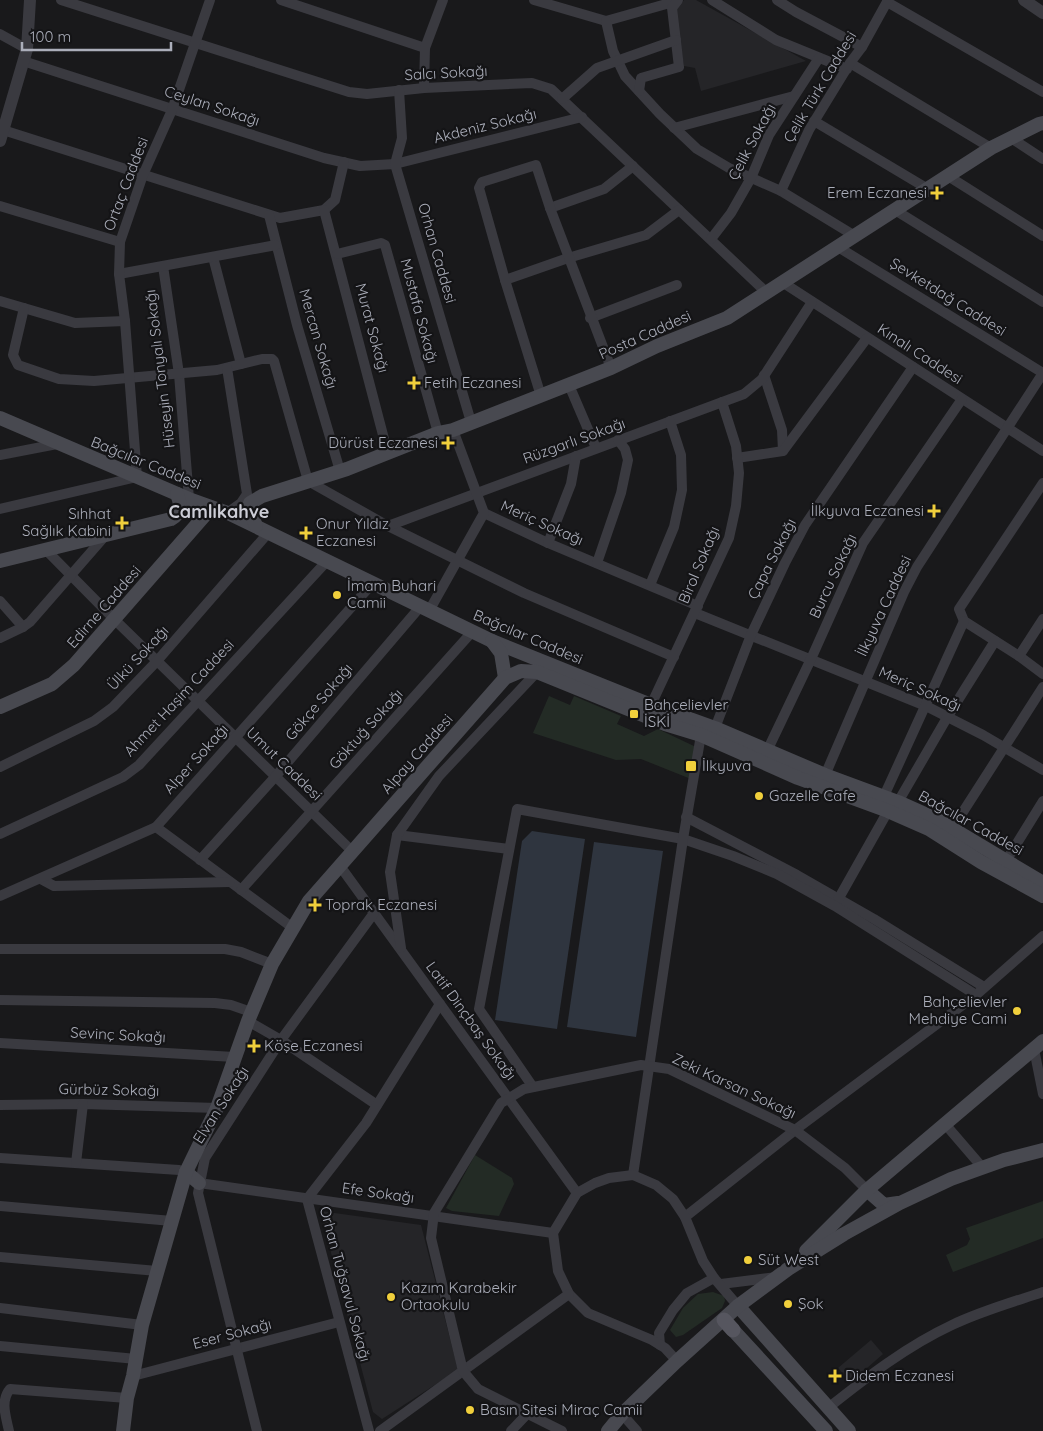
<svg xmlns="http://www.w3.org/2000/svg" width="1043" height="1431" viewBox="0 0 1043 1431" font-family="Quicksand,sans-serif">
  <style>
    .built { fill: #252528 }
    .green { fill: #232b25 }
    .water { fill: #2f353f }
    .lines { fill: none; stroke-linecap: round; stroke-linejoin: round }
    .minor { stroke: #3a3a40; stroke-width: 10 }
    .tertiary { stroke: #3a3a40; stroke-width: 12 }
    .secondary { stroke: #484950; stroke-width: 14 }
    .primary { stroke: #56565f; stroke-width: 15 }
    .poi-dot { fill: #f0cf3c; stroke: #141416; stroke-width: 2 }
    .labels { text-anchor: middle; stroke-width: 4.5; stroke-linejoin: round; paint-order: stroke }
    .street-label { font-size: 15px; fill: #abaeba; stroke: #141416 }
    .poi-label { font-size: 15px; fill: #abaeba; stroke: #141416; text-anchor: start }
    .quarter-label { font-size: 18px; font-weight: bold; fill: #cccdd6; stroke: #141416 }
  </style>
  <rect width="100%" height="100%" fill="#19191b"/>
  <!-- built -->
  <g class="built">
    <polygon points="684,0 696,0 806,61 701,91 695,68 684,66 675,10"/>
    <polygon points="320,1211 421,1225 458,1370 382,1419 373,1412"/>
    <polygon points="871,1340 883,1354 851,1382 838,1368"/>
  </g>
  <!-- green -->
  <g class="green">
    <polygon points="549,696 570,705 574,696 621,716 617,724 644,736 658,729 696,747 691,779 641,759 616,760 533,733"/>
    <polygon points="475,1155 512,1178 514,1184 499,1216 452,1211 446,1208"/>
    <polygon points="1043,1201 1043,1238 953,1272 946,1255 967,1245 970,1239 966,1228"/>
    <polygon points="713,1292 724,1296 725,1301 722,1308 683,1335 676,1337 670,1330 683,1308 698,1294"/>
  </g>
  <!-- water -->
  <g class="water">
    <polygon points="532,831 585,839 557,1029 495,1020 522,841"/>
    <polygon points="594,842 663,851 636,1037 567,1027"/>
  </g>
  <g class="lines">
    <!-- minor -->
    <g class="minor">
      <polyline points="61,0 349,92 367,94 424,88 532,83 551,89 766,292"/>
      <polyline points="281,0 425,48"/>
      <polyline points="534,0 606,21 677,1"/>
      <polyline points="712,0 776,40 847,69"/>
      <polyline points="777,0 796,12 862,47"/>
      <polyline points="887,2 1043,92"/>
      <polyline points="606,21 613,51 625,76 660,114 697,149 729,168 781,191 855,236"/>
      <polyline points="0,34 27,49"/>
      <polyline points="23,61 324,158 360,166 395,164 582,117"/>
      <polyline points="850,63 991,148"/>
      <polyline points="424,88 425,48 443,0"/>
      <polyline points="399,90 402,138 395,164 471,422"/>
      <polyline points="639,91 641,78 679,67 672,8 678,0"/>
      <polyline points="562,99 597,68 676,40"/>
      <polyline points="814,121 928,189"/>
      <polyline points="674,128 794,96"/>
      <polyline points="3,130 280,218 324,210 335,200 344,162"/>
      <polyline points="1011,138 1043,159"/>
      <polyline points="948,176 1043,236"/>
      <polyline points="781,191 809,130 850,63 862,47 888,0"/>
      <polyline points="0,206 120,242"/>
      <polyline points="550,208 604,189 633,166"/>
      <polyline points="324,210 388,454"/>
      <polyline points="895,210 1043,302"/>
      <polyline points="269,215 297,325 340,471"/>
      <polyline points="711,239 731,213 751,178 769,135 819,58"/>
      <polyline points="838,247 1043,373"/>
      <polyline points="337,254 381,243 385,245 438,433"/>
      <polyline points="213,257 241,364"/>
      <polyline points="163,266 179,374 189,499"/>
      <polyline points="119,274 276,245"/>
      <polyline points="505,280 568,258 646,235 679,210"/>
      <polyline points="782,282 1043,451"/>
      <polyline points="0,301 75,323 125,321"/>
      <polyline points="24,308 13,355 18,365 59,379 94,381 217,370 262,359 272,359 274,361 308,481 388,526 524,593 674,657"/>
      <polyline points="590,318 677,285"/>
      <polyline points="764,375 782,430 783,451"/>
      <polyline points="569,385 596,448"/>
      <polyline points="541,396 505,280 479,188 482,182 536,165 550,208 611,368"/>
      <polyline points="0,455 57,444"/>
      <polyline points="737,458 783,451 867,338"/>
      <polyline points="1043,483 959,609 964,621 1019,656 1043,674"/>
      <polyline points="0,509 137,477 125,321 119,274 120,242 143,175 172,110 210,0"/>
      <polyline points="227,513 241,503 247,494 227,368"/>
      <polyline points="484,513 548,543 698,606"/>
      <polyline points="388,526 744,394 762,379 812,302"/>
      <polyline points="548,543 571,484 576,456"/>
      <polyline points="46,550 115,620 353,852"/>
      <polyline points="597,563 621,493 628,460 625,449 618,440"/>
      <polyline points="650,585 674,527 682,490 681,455 670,421"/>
      <polyline points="0,601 23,627"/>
      <polyline points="429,611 484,513 453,430"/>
      <polyline points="695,613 926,706 983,735 1043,770"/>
      <polyline points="0,638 23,627 30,622 105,536"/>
      <polyline points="1019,656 1043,619"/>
      <polyline points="651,705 729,538 736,506 739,473 736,446 722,402"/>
      <polyline points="715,728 751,635 785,563 805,525 913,367"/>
      <polyline points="767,751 811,659 863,543 962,399"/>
      <polyline points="0,767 94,721 113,707 157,661 269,532"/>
      <polyline points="823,780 904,592 917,567 1043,373"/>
      <polyline points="884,796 964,621"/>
      <polyline points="898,802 948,716 995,641"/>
      <polyline points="686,817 797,875 874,919 984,987"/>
      <polyline points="156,827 293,928"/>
      <polyline points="952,829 1043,687"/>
      <polyline points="0,834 123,777 139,765 327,561"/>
      <polyline points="397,835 509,849"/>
      <polyline points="200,860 275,777 420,607"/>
      <polyline points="1006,861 1043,801"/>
      <polyline points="340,866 577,1193"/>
      <polyline points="41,879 54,886 230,882"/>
      <polyline points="241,890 472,632"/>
      <polyline points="0,896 156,827 372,584"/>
      <polyline points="835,905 888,811"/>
      <polyline points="401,948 390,872 397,835 439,776 537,672"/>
      <polyline points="0,949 225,949 241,952 272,964"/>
      <polyline points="0,1000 215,1003 231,1005 251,1012"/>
      <polyline points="248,1021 281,1040 377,1105"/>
      <polyline points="0,1043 234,1057"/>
      <polyline points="1034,1049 1043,1094"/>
      <polyline points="533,1087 479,1009 517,809 683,839 733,856 777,874 835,906 976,995"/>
      <polyline points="0,1105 83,1104 217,1108"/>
      <polyline points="945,1124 982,1167"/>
      <polyline points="0,1158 179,1170 186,1172"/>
      <polyline points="76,1163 83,1104"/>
      <polyline points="633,1175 683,839 701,735"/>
      <polyline points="199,1183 553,1233"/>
      <polyline points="0,1206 172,1221"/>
      <polyline points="685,1217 795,1130 976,995 1043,936"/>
      <polyline points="0,1257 157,1271"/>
      <polyline points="721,1284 777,1277"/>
      <polyline points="0,1308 142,1325"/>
      <polyline points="660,1345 659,1333 673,1310 687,1293 714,1278"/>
      <polyline points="0,1346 136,1359"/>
      <polyline points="677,1361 665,1348 652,1340 588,1313 569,1294 558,1271 553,1233 577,1193 595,1183 609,1178 633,1175 656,1185 673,1199 685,1217 703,1261 714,1278 738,1306"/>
      <polyline points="133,1376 339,1322"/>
      <path d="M 828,1408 C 867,1377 907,1346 952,1325 C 981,1311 1013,1302 1043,1292"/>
      <polyline points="622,1414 637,1431"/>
      <path d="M 9,1431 C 6,1417 0,1401 10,1389 L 127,1398"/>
      <polyline points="257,1431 198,1193 205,1158 281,1040 374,913"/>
      <polyline points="369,1431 307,1199 366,1123 440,1004"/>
      <polyline points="380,1431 569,1294"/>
      <polyline points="511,1431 528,1413"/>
      <polyline points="562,1431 478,1389 463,1371 431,1238 434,1213 501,1103 524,1089 641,1065 669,1069 795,1130 845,1168 867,1190"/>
    </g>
    <!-- tertiary -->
    <g class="tertiary">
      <polyline points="1024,0 1043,13"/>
      <polyline points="0,141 27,49 30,0"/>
    </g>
    <!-- secondary -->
    <g class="secondary">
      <polyline points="0,418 189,499 228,513 492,641 651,705 715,728 825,775 898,802 938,820 1043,883"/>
      <polyline points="256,526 249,508 250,503 262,496 347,469 438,433 453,430 611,368 657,346 727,318 991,148 1039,124 1043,123"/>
      <path d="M 0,561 L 171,519 C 182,513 181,504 177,494"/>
      <polyline points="492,641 501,653 505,678"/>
      <polyline points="0,707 52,684 74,665 206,514 216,509"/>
      <polyline points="186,1172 199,1183"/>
      <polyline points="867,1190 884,1205 898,1203"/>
      <polyline points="806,1251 867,1190 1043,1041"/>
      <polyline points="738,1306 849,1431"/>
      <polyline points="733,1330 826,1431"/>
      <polyline points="123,1431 127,1398 133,1376 142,1325 186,1172 217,1108 248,1021 272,964 309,901 505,678 521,671 537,672 665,724 701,735 798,778 888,811 929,829 981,862 1043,896"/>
      <polyline points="608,1431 622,1414 677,1361 738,1306 788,1269 844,1234 900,1203 951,1179 1004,1160 1043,1150"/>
    </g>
    <!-- primary -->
    <polyline class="primary" points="724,1320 733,1330"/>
  </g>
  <!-- markers -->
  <g class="poi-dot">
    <path d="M934.5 185.5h5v5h5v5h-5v5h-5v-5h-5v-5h5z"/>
    <path d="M411.5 375.5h5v5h5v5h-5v5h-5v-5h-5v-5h5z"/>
    <path d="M445.5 435.5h5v5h5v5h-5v5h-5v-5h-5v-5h5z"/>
    <path d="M931.5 503.5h5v5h5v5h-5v5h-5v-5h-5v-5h5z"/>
    <path d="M119.5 515.5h5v5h5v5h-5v5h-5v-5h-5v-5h5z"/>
    <path d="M303.5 525.5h5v5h5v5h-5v5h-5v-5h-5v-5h5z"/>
    <circle cx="337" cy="595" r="5"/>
    <rect x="629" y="709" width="10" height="10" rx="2.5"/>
    <rect x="685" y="760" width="12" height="12" rx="2.5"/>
    <circle cx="759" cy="796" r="5"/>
    <path d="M312.5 897.5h5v5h5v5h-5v5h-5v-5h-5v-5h5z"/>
    <circle cx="1017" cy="1011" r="5"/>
    <path d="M251.5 1038.5h5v5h5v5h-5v5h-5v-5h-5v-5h5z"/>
    <circle cx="748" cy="1260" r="5"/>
    <circle cx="391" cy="1297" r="5"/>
    <circle cx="788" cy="1304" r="5"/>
    <path d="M832.5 1368.5h5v5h5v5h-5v5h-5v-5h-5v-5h5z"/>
    <circle cx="470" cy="1410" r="5"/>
  </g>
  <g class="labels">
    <!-- street labels -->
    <g class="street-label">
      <text transform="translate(446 73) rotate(-3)" y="5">Salcı Sokağı</text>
      <text transform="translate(820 87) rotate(-59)" y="5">Çelik Türk Caddesi</text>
      <text transform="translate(212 106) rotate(18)" y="5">Ceylan Sokağı</text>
      <text transform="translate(485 126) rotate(-14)" y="5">Akdeniz Sokağı</text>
      <text transform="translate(752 142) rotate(-62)" y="5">Çelik Sokağı</text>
      <text transform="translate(126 184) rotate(-69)" y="5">Ortaç Caddesi</text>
      <text transform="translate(437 253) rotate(74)" y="5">Orhan Caddesi</text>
      <text transform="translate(948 297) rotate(32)" y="5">Şevketdağ Caddesi</text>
      <text transform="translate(419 311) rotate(75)" y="5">Mustafa Sokağı</text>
      <text transform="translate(372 328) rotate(75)" y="5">Murat Sokağı</text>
      <text transform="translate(645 335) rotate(-24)" y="5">Posta Caddesi</text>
      <text transform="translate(318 339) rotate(74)" y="5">Mercan Sokağı</text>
      <text transform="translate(920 354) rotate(33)" y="5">Kınalı Caddesi</text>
      <text transform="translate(160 369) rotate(-97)" y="5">Hüseyin Tonyalı Sokağı</text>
      <text transform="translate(574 441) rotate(-20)" y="5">Rüzgarlı Sokağı</text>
      <text transform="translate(146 463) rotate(22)" y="5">Bağcılar Caddesi</text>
      <text transform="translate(542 523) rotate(24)" y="5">Meriç Sokağı</text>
      <text transform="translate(772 559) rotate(-63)" y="5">Çapa Sokağı</text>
      <text transform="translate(699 565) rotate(-67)" y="5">Birol Sokağı</text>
      <text transform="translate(833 576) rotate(-65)" y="5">Burcu Sokağı</text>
      <text transform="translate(884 606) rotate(-65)" y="5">İlkyuva Caddesi</text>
      <text transform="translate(104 607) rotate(-49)" y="5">Edirne Caddesi</text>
      <text transform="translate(528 637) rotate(23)" y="5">Bağcılar Caddesi</text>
      <text transform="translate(138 658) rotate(-47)" y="5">Ülkü Sokağı</text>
      <text transform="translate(920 689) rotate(24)" y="5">Meriç Sokağı</text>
      <text transform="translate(179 698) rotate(-47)" y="5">Ahmet Haşim Caddesi</text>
      <text transform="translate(319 702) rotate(-50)" y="5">Gökçe Sokağı</text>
      <text transform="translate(366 729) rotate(-48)" y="5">Göktuğ Sokağı</text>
      <text transform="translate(417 754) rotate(-49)" y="5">Alpay Caddesi</text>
      <text transform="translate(196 759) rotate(-48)" y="5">Alper Sokağı</text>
      <text transform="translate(284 764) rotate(44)" y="5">Umut Caddesi</text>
      <text transform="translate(971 823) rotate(29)" y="5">Bağcılar Caddesi</text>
      <text transform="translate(471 1021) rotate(54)" y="5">Latif Dinçbaş Sokağı</text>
      <text transform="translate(118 1035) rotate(3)" y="5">Sevinç Sokağı</text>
      <text transform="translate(734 1086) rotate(25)" y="5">Zeki Karsan Sokağı</text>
      <text transform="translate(109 1090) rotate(1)" y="5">Gürbüz Sokağı</text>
      <text transform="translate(221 1105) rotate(-57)" y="5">Elvan Sokağı</text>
      <text transform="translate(378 1193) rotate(8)" y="5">Efe Sokağı</text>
      <text transform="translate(345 1284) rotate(75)" y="5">Orhan Tuğsavul Sokağı</text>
      <text transform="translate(232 1334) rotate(-15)" y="5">Eser Sokağı</text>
    </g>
    <!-- poi labels -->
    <g class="poi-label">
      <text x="927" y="198" text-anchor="end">Erem Eczanesi</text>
      <text x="424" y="388">Fetih Eczanesi</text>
      <text x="438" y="448" text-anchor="end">Dürüst Eczanesi</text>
      <text x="924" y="516" text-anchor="end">İlkyuva Eczanesi</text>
      <text x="111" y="519" text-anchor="end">Sıhhat<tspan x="111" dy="17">Sağlık Kabini</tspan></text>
      <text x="316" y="529">Onur Yıldız<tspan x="316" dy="17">Eczanesi</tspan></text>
      <text x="347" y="591">İmam Buhari<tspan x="347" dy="17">Camii</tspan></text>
      <text x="644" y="710">Bahçelievler<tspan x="644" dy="17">İSKİ</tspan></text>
      <text x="702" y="771">İlkyuva</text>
      <text x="769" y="801">Gazelle Cafe</text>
      <text x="325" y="910">Toprak Eczanesi</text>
      <text x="1007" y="1007" text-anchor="end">Bahçelievler<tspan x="1007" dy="17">Mehdiye Cami</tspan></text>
      <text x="264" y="1051">Köşe Eczanesi</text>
      <text x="758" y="1265">Süt West</text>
      <text x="401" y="1293">Kazım Karabekir<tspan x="401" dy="17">Ortaokulu</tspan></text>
      <text x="798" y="1309">Şok</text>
      <text x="845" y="1381">Didem Eczanesi</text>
      <text x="480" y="1415">Basın Sitesi Miraç Camii</text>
    </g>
    <!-- quarter labels -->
    <g class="quarter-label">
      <text x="219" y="518">Camlıkahve</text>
    </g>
  </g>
  <!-- scale -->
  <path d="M22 42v8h149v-8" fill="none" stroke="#abaeba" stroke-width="2.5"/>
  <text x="30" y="42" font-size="15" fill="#abaeba" stroke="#141416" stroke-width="4" paint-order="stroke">100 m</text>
</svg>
